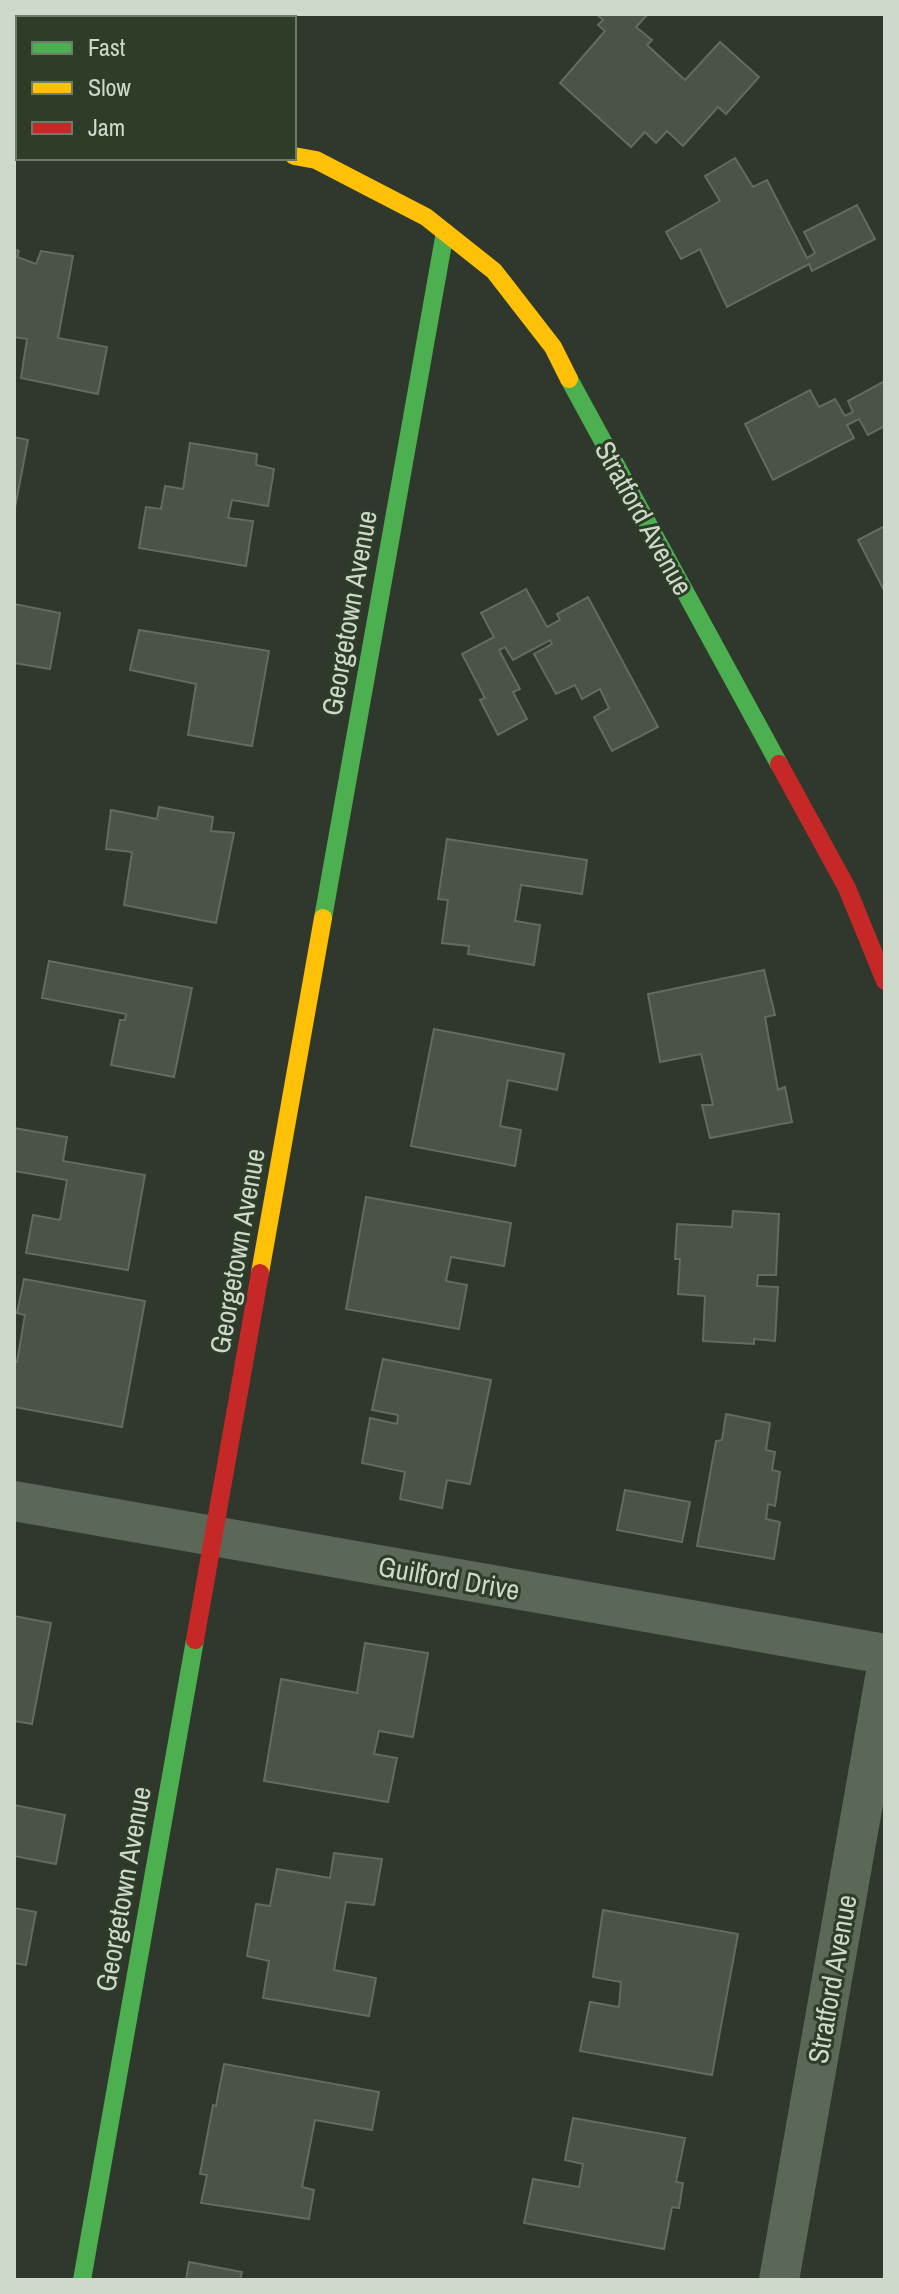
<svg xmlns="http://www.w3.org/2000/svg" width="899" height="2294" viewBox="0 0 899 2294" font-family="'Archivo Narrow',sans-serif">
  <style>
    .building { fill: #4b5248; stroke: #636a60; stroke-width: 2 }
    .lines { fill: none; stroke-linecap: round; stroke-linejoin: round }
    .street { stroke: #5b6858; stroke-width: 40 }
    .fast { stroke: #4caf50; stroke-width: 18 }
    .slow { stroke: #ffc107; stroke-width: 18 }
    .jam { stroke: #c62828; stroke-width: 18 }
    .labels { text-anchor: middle; stroke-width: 6; stroke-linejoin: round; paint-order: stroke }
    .street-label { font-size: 28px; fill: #ced8cb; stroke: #2d3d28 }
  </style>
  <rect width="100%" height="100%" fill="#30382d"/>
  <!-- building -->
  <g class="building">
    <polygon points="38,14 79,14 79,18 38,16"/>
    <rect x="182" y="14" width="53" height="4"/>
    <polygon points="596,14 648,14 636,27 652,40 647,45 685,80 720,42 759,77 726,114 718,107 683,146 667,131 656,143 645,132 631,147 560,83 605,31 598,25 603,20"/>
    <polygon points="735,158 753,187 767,180 807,258 815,253 804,232 857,205 875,239 812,271 809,264 727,307 700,249 681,259 666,232 720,201 705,176"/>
    <polygon points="14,249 19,251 17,257 36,264 41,251 73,256 58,338 107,347 98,394 21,378 27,339 14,337"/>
    <polygon points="885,381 885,426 868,435 859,419 847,425 854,438 773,480 745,424 810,390 819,407 835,399 845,416 853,412 848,401"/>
    <polygon points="14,437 28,440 14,513"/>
    <polygon points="190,443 257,454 256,465 274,469 268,506 232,500 228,518 253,521 246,566 139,548 146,507 161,509 165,486 183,489"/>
    <polygon points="885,526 885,592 858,540"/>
    <polygon points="526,589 547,627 560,620 557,614 588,597 658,727 612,751 594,717 609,708 600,689 582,699 575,685 556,694 534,654 552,644 550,640 513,660 505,647 499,650 520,689 513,692 527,719 498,735 480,700 485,698 462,654 494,637 481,613"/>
    <polygon points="14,604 60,613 50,669 14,663"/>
    <polygon points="139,630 269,651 252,746 188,735 196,684 130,670"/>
    <polygon points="159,807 213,817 211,831 234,833 216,923 124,905 132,852 106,849 111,810 157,819"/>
    <polygon points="447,839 587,860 582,894 521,885 515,921 540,925 534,965 468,954 469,946 442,943 448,900 438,899"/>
    <polygon points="49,961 192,988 174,1077 111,1065 120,1020 125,1020 126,1014 42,998"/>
    <polygon points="764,970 775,1015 765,1017 778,1090 785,1087 792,1122 710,1138 702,1105 713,1105 701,1054 660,1062 648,994"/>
    <polygon points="434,1029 564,1054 557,1090 508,1080 500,1126 521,1130 515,1166 411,1146"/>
    <polygon points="14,1128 67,1137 63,1161 145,1175 128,1270 26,1253 33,1215 60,1220 67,1180 14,1171"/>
    <polygon points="366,1197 511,1223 504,1266 451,1257 446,1281 467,1285 459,1329 346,1309"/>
    <polygon points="733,1211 779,1214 776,1275 758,1275 757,1286 778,1287 775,1341 754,1339 754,1344 703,1341 705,1296 678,1294 680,1259 675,1259 677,1224 732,1227"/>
    <polygon points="24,1279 145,1301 122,1427 14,1407 14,1362 17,1362 25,1315 17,1313"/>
    <polygon points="383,1359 491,1380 470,1484 447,1480 442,1508 400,1499 405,1472 362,1463 370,1418 397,1424 398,1415 372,1410"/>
    <polygon points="726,1414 770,1423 766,1450 775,1452 772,1470 780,1472 775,1506 768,1504 766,1519 780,1522 774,1559 697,1546 716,1441 722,1440"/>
    <polygon points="625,1490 690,1502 682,1542 617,1530"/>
    <polygon points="14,1616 51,1623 32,1724 14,1721"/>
    <polygon points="365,1643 428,1653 413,1737 379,1731 374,1754 397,1758 388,1802 264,1781 281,1679 357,1693"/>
    <polygon points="14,1805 65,1815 56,1864 14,1856"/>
    <polygon points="334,1853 382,1859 374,1905 346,1902 334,1970 376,1978 369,2016 263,1998 269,1961 247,1956 256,1904 270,1906 277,1869 330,1878"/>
    <polygon points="14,1908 36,1912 26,1965 14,1963"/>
    <polygon points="603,1910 738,1934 712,2075 580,2051 590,2002 619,2007 621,1982 593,1977"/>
    <polygon points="224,2064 379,2092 372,2130 315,2120 302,2187 314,2190 309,2219 201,2203 207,2175 200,2174 213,2105 216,2106"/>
    <polygon points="573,2118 685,2138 676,2182 683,2183 679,2208 672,2207 664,2249 524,2223 533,2179 579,2187 583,2164 565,2160"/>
    <polygon points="189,2262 242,2272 240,2280 186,2280"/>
  </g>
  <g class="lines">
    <!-- street -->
    <g class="street">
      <polyline points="14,139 18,139"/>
      <polyline points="14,1501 885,1654"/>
      <polyline points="779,2280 885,1678"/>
    </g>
    <!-- fast -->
    <g class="fast">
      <polyline points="569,379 779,764"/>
      <polyline points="323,918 445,232"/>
      <polyline points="82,2280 195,1640"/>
    </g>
    <!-- slow -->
    <g class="slow">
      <polyline points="294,156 316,160 426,217 494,271 553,347 569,379"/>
      <polyline points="260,1273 323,918"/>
    </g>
    <!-- jam -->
    <g class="jam">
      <polyline points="779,764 847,888 885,981"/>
      <polyline points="195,1640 260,1273"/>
    </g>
  </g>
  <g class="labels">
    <!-- street labels -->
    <g class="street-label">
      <text transform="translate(644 518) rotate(61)" y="10">Stratford Avenue</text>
      <text transform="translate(349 613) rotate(-80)" y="10">Georgetown Avenue</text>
      <text transform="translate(237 1251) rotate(-80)" y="10">Georgetown Avenue</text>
      <text transform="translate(449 1578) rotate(10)" y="10">Guilford Drive</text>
      <text transform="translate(123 1889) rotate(-80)" y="10">Georgetown Avenue</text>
      <text transform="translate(832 1979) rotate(-80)" y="10">Stratford Avenue</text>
    </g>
  </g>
  <!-- border -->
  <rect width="899" height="2294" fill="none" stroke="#ced8cb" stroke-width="32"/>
  <!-- legend -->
  <rect x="16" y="16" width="280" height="144" fill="#2d3d28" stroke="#6d7b69" stroke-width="2"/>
  <rect x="32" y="42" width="40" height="12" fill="#4caf50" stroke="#6d7b69" stroke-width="2"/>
  <text x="88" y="56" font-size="24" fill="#ced8cb">Fast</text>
  <rect x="32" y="82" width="40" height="12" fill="#ffc107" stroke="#6d7b69" stroke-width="2"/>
  <text x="88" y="96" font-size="24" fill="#ced8cb">Slow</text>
  <rect x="32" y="122" width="40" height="12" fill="#c62828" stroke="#6d7b69" stroke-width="2"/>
  <text x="88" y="136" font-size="24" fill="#ced8cb">Jam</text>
</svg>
